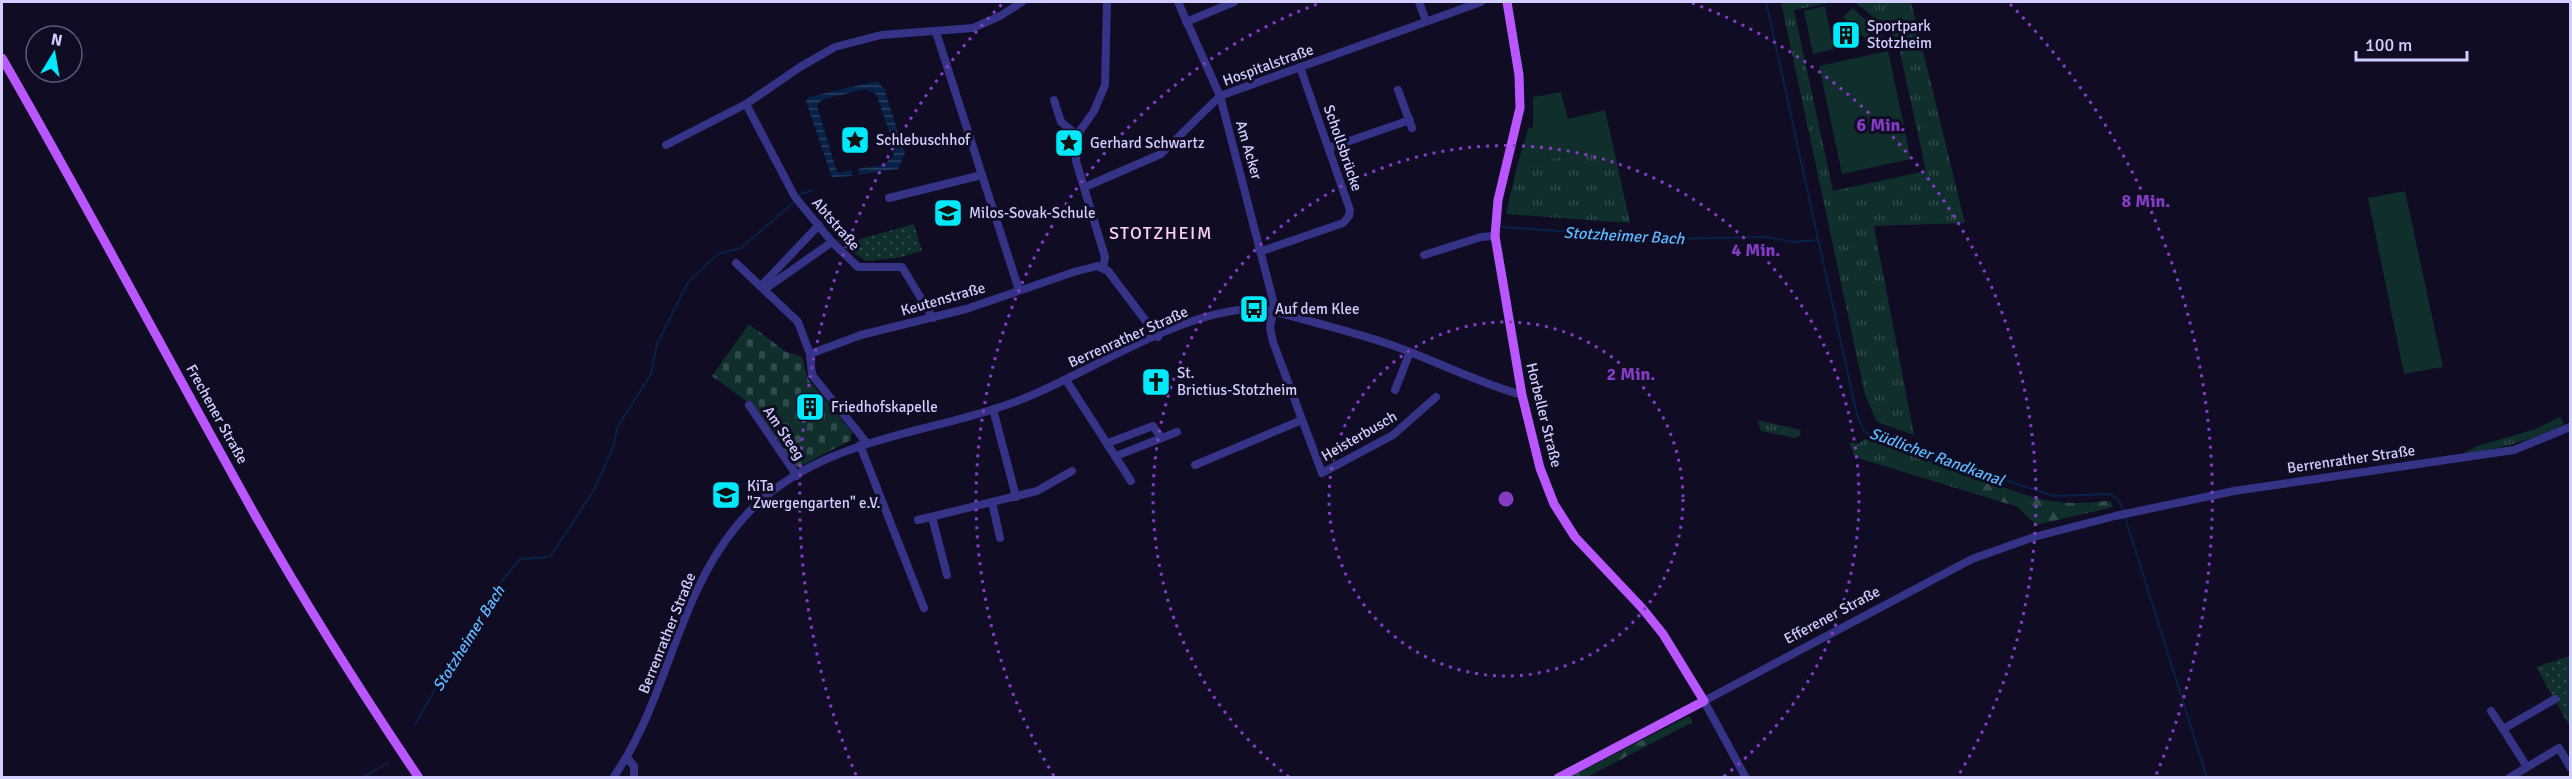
<svg xmlns="http://www.w3.org/2000/svg" width="2572" height="779" viewBox="0 0 2572 779" font-family="Signika,sans-serif">
  <style>
    .grass { fill: url(#grass-tufts) }
    .forest { fill: url(#forest-firs) }
    .cemetery { fill: url(#cemetery-stones) }
    .park { fill: url(#park-dots) }
    .garden { fill: #0f2e2c }
    .water { fill: url(#water-rules) }
    .lines { fill: none; stroke-linecap: round; stroke-linejoin: round }
    .stream { stroke: #082147; stroke-width: 2 }
    .minor { stroke: #343386; stroke-width: 8 }
    .major { stroke: #ba56ff; stroke-width: 9 }
    .ring { fill: none; stroke: #843cc5; stroke-width: 3; stroke-dasharray: 3 6 }
    .labels { text-anchor: middle; stroke-width: 6; stroke-linejoin: round; paint-order: stroke }
    .poi-label { font-size: 15px; fill: #d2cfff; stroke: #0f0c24; text-anchor: start }
    .street-label { font-size: 15px; fill: #d2cfff; stroke: #0f0c24 }
    .water-label { font-size: 16px; font-style: italic; fill: #5db9ff; stroke: #0f0c24 }
    .quarter-label { font-size: 18px; letter-spacing: 1.5px; fill: #ffd1f0; stroke: #0f0c24 }
    .centre { fill: #843cc5; stroke: #0f0c24; stroke-width: 3 }
    .ring-label { font-size: 18px; text-anchor: middle; font-weight: bold; fill: #843cc5; stroke: #0f0c24; stroke-width: 6; stroke-linejoin: round; paint-order: stroke }
  </style>
  <defs>
    <pattern id="grass-tufts" width="24" height="20" patternUnits="userSpaceOnUse" patternTransform="scale(1.5)"><rect width="24" height="20" fill="#0f2e2c"/><path d="M3 7l-1-3M5 7V3M7 7l1-3M15 17l-1-3M17 17v-4M19 17l1-3" fill="none" stroke="#314b4c"/></pattern>
    <pattern id="forest-firs" width="22" height="20" patternUnits="userSpaceOnUse" patternTransform="scale(1.5)"><rect width="22" height="20" fill="#0f2e2c"/><path d="M5 1l3.5 6h-7zM16 11l3.5 6h-7z" fill="#314b4c"/></pattern>
    <pattern id="cemetery-stones" width="16" height="16" patternUnits="userSpaceOnUse" patternTransform="scale(1.5)"><rect width="16" height="16" fill="#0f2e2c"/><path d="M2 7V4a2 2 0 0 1 4 0v3zM10 15v-3a2 2 0 0 1 4 0v3z" fill="#314b4c"/></pattern>
    <pattern id="park-dots" width="8" height="8" patternUnits="userSpaceOnUse" patternTransform="scale(1.5)"><rect width="8" height="8" fill="#0f2e2c"/><path d="M2 2h.1M6 6h.1" fill="none" stroke="#314b4c" stroke-width="1.8" stroke-linecap="round"/></pattern>
    <pattern id="water-rules" width="6" height="5" patternUnits="userSpaceOnUse" patternTransform="scale(1.5)"><rect width="6" height="5" fill="#082147"/><path d="M0 2.5h6" fill="none" stroke="#2b4063"/></pattern>
  </defs>
  <rect width="100%" height="100%" fill="#0f0c24"/>
  <!-- grass -->
  <g class="grass">
    <polygon points="1781,2 1828,3 1794,10 1833,191 1926,171 1898,43 1891,32 1855,2 1911,2 1965,223 1874,226 1914,435 1877,422 1865,395"/>
    <polygon points="1613,145 1630,223 1506,214 1517,166"/>
    <path d="M 2560,417 L 2564,424 C 2532,441 2498,449 2462,454 L 2477,446 L 2536,429 Z"/>
    <polygon points="1757,420 1801,430 1800,436 1794,438 1761,431"/>
    <polygon points="1865,439 1973,476 1969,492 1855,457 1849,442 1858,444"/>
  </g>
  <!-- forest -->
  <g class="forest">
    <path d="M 1973,476 C 2026,495 2049,508 2106,501 L 2111,502 L 2113,507 L 2036,525 L 2018,507 L 1969,492 Z"/>
    <polygon points="1689,716 1693,722 1587,777 1568,778"/>
  </g>
  <!-- cemetery -->
  <polygon class="cemetery" points="749,324 786,352 802,357 808,379 852,432 851,440 797,468 753,406 712,376"/>
  <!-- park -->
  <g class="park">
    <polygon points="914,224 922,251 898,258 866,261 838,241 844,236 850,242"/>
    <polygon points="2570,656 2570,727 2536,667"/>
  </g>
  <!-- garden -->
  <g class="garden">
    <polygon points="1825,6 1834,49 1813,54 1804,11"/>
    <polygon points="1853,8 1884,38 1875,48 1843,17"/>
    <polygon points="1888,51 1911,159 1842,174 1819,66"/>
    <polygon points="1561,92 1568,119 1605,110 1613,145 1517,166 1528,129 1533,127 1533,97"/>
    <polygon points="2405,191 2443,367 2404,374 2368,198"/>
  </g>
  <!-- water -->
  <path class="water" d="M 877,81 L 884,89 L 905,153 L 898,169 L 859,175 L 858,169 C 874,166 894,167 895,147 L 876,94 L 865,89 L 821,100 L 817,106 L 836,169 L 839,173 L 851,170 L 853,176 L 832,177 L 806,101 L 809,97 Z"/>
  <g class="lines">
    <!-- stream -->
    <g class="stream">
      <polyline points="1766,2 1857,415 1864,431 1873,437 2054,496 2109,494 2117,498 2124,511"/>
      <polyline points="798,195 813,190"/>
      <polyline points="1502,227 1665,239 1767,237 1792,242 1818,240"/>
      <polyline points="2125,517 2207,778"/>
      <polyline points="415,724 492,593 520,559 550,557 594,490 614,445 617,428 651,374 657,344 688,282 718,254 741,248 793,203"/>
      <polyline points="361,778 388,763"/>
    </g>
    <!-- minor -->
    <g class="minor">
      <polyline points="1178,2 1220,96 1274,304 1270,328 1273,342 1322,473 1393,435 1436,397"/>
      <polyline points="1419,2 1426,21"/>
      <polyline points="1186,22 1234,2"/>
      <polyline points="936,32 1019,290"/>
      <polyline points="1398,90 1412,128"/>
      <polyline points="1054,100 1061,122 1077,135"/>
      <polyline points="746,104 795,197 832,242 858,267 902,267 933,318"/>
      <polyline points="666,145 746,104 800,67 835,47 881,35 973,28 1000,16 1022,2"/>
      <polyline points="1329,148 1410,120"/>
      <polyline points="1085,187 1161,154 1220,96 1481,2"/>
      <polyline points="889,198 982,175"/>
      <polyline points="1262,251 1343,223 1349,216 1350,210 1300,67"/>
      <polyline points="1424,255 1481,237 1495,236"/>
      <polyline points="736,263 798,322 810,354"/>
      <polyline points="1103,268 1105,257 1076,161 1077,135 1094,111 1105,85 1107,2"/>
      <polyline points="761,286 819,225"/>
      <polyline points="765,289 832,242"/>
      <polyline points="1066,380 1131,481"/>
      <polyline points="1395,390 1410,352"/>
      <polyline points="749,405 797,476"/>
      <polyline points="993,409 1016,497"/>
      <polyline points="866,442 812,375 810,354 861,335 966,309 1074,272 1097,266 1108,271 1158,337"/>
      <polyline points="1108,443 1153,426 1161,438"/>
      <polyline points="860,445 924,608"/>
      <polyline points="1116,456 1177,432"/>
      <polyline points="1195,465 1302,420"/>
      <polyline points="992,502 1000,538"/>
      <polyline points="932,517 947,575"/>
      <polyline points="918,520 1037,491 1072,471"/>
      <polyline points="2491,711 2503,729"/>
      <polyline points="627,758 634,766 634,778"/>
      <polyline points="2527,767 2503,729 2555,699"/>
      <path d="M 613,778 C 668,699 675,602 735,528 C 808,435 925,438 1025,398 C 1092,371 1180,311 1252,309 C 1272,309 1293,317 1313,322 C 1346,331 1379,339 1410,352 C 1448,367 1483,384 1522,395"/>
      <polyline points="1746,778 1704,701 1972,559 2034,537 2115,516 2234,491 2514,450 2570,427"/>
      <polyline points="2509,778 2559,748 2570,767"/>
    </g>
    <!-- major -->
    <g class="major">
      <polyline points="1507,2 1519,75 1520,108 1498,200 1495,236 1522,395 1540,468 1554,504 1575,537 1642,608 1663,634 1704,701 1558,778"/>
      <path d="M 2,58 C 89,209 170,363 255,515 C 306,605 361,692 419,778"/>
    </g>
  </g>
  <!-- distance rings -->
  <g class="ring">
    <circle cx="1506" cy="499" r="177"/>
    <path d="M1289 777A353 353 0 1 1 1723 777"/>
    <path d="M1054 776A530 530 0 0 1 1320 3M1692 3A530 530 0 0 1 1958 776"/>
    <path d="M856 775A706 706 0 0 1 1002 4M2010 4A706 706 0 0 1 2156 775"/>
  </g>
  <!-- icons -->
  <defs>
    <g id="building-square" transform="scale(1.5)"><rect x="-9" y="-9" width="18" height="18" rx="4" fill="#00e9fa" stroke="#0f0c24"/><path d="M-4-6H4V6H1V3H-1V6H-4ZM-2.5-4.3h1.7v1.8h-1.7ZM.8-4.3h1.7v1.8H.8ZM-2.5-1h1.7V.8h-1.7ZM.8-1h1.7V.8H.8Z" fill="#111"/></g>
    <g id="sight-square" transform="scale(1.5)"><rect x="-9" y="-9" width="18" height="18" rx="4" fill="#00e9fa" stroke="#0f0c24"/><path d="M0-6L1.8-2.2L6-1.7L2.9 1.2L3.7 5.4L0 3.3L-3.7 5.4L-2.9 1.2L-6-1.7L-1.8-2.2Z" fill="#111"/></g>
    <g id="school-square" transform="scale(1.5)"><rect x="-9" y="-9" width="18" height="18" rx="4" fill="#00e9fa" stroke="#0f0c24"/><path d="M0-5L7-2L0 1L-7-2ZM-4 1L0 2.5L4 1V4Q0 6-4 4Z" fill="#111"/></g>
    <g id="bus-square" transform="scale(1.5)"><rect x="-9" y="-9" width="18" height="18" rx="4" fill="#00e9fa" stroke="#0f0c24"/><path d="M-5-6H5V4H4V6H2V4H-2V6H-4V4H-5ZM-3.5-4V0h7V-4ZM-3.5 1.2v1.5H-2V1.2ZM2 1.2v1.5H3.5V1.2Z" fill="#111"/></g>
    <g id="church-square" transform="scale(1.5)"><rect x="-9" y="-9" width="18" height="18" rx="4" fill="#00e9fa" stroke="#0f0c24"/><path d="M-1.2-6h2.4v3.5h3.3v2.4h-3.3V6h-2.4V-.1h-3.3v-2.4h3.3Z" fill="#111"/></g>
  </defs>
  <g fill-rule="evenodd">
    <use href="#building-square" x="1846" y="35"/>
    <use href="#sight-square" x="855" y="140"/>
    <use href="#sight-square" x="1069" y="143"/>
    <use href="#school-square" x="948" y="213"/>
    <use href="#bus-square" x="1254" y="309"/>
    <use href="#church-square" x="1156" y="382"/>
    <use href="#building-square" x="810" y="407"/>
    <use href="#school-square" x="726" y="495"/>
  </g>
  <g class="labels">
    <!-- poi labels -->
    <g class="poi-label">
      <text x="1867" y="31">Sportpark<tspan x="1867" dy="17">Stotzheim</tspan></text>
      <text x="876" y="145">Schlebuschhof</text>
      <text x="1090" y="148">Gerhard Schwartz</text>
      <text x="969" y="218">Milos-Sovak-Schule</text>
      <text x="1275" y="314">Auf dem Klee</text>
      <text x="1177" y="378">St.<tspan x="1177" dy="17">Brictius-Stotzheim</tspan></text>
      <text x="831" y="412">Friedhofskapelle</text>
      <text x="747" y="491">KiTa<tspan x="747" dy="17">"Zwergengarten" e.V.</tspan></text>
    </g>
    <!-- street labels -->
    <g class="street-label">
      <text transform="translate(1268 65) rotate(-20)" y="5">Hospitalstraße</text>
      <text transform="translate(1343 148) rotate(71)" y="5">Schollsbrücke</text>
      <text transform="translate(1249 150) rotate(74)" y="5">Am Acker</text>
      <text transform="translate(836 224) rotate(49)" y="5">Abtstraße</text>
      <text transform="translate(943 299) rotate(-16)" y="5">Keutenstraße</text>
      <text transform="translate(1128 337) rotate(-24)" y="5">Berrenrather Straße</text>
      <text transform="translate(217 414) rotate(61)" y="5">Frechener Straße</text>
      <text transform="translate(1544 415) rotate(76)" y="5">Horbeller Straße</text>
      <text transform="translate(784 433) rotate(56)" y="5">Am Steeg</text>
      <text transform="translate(1359 436) rotate(-30)" y="5">Heisterbusch</text>
      <text transform="translate(2351 459) rotate(-8)" y="5">Berrenrather Straße</text>
      <text transform="translate(1832 615) rotate(-28)" y="5">Efferener Straße</text>
      <text transform="translate(667 633) rotate(-68)" y="5">Berrenrather Straße</text>
    </g>
    <!-- water labels -->
    <g class="water-label">
      <text transform="translate(1624 235) rotate(3)" y="6">Stotzheimer Bach</text>
      <text transform="translate(1937 456) rotate(20)" y="6">Südlicher Randkanal</text>
      <text transform="translate(468 638) rotate(-58)" y="6">Stotzheimer Bach</text>
    </g>
    <!-- quarter labels -->
    <g class="quarter-label">
      <text x="1161" y="239">STOTZHEIM</text>
    </g>
  </g>
  <circle cx="1506" cy="499" r="9" class="centre"/>
  <g class="ring-label">
    <text x="1881" y="131">6 Min.</text>
    <text x="2146" y="207">8 Min.</text>
    <text x="1756" y="256">4 Min.</text>
    <text x="1631" y="380">2 Min.</text>
  </g>
  <!-- border -->
  <rect width="2572" height="779" fill="none" stroke="#d2cfff" stroke-width="6"/>
  <!-- north arrow -->
  <g transform="translate(54 54) rotate(11)"><circle r="28" fill="#0f0c24" stroke="#5d5a7c" stroke-width="1.5"/>
  <path d="M0-4.5L10 22L0 15L-10 22Z" fill="#00e9fa"/>
  <text y="-9" font-size="16" font-weight="bold" text-anchor="middle" fill="#d2cfff">N</text>
  </g>
  <!-- scale -->
  <path d="M2356 51v9h111v-9" fill="none" stroke="#d2cfff" stroke-width="3"/>
  <text x="2365" y="51" font-size="18" fill="#d2cfff" stroke="#0f0c24" stroke-width="4.5" paint-order="stroke">100 m</text>
</svg>
